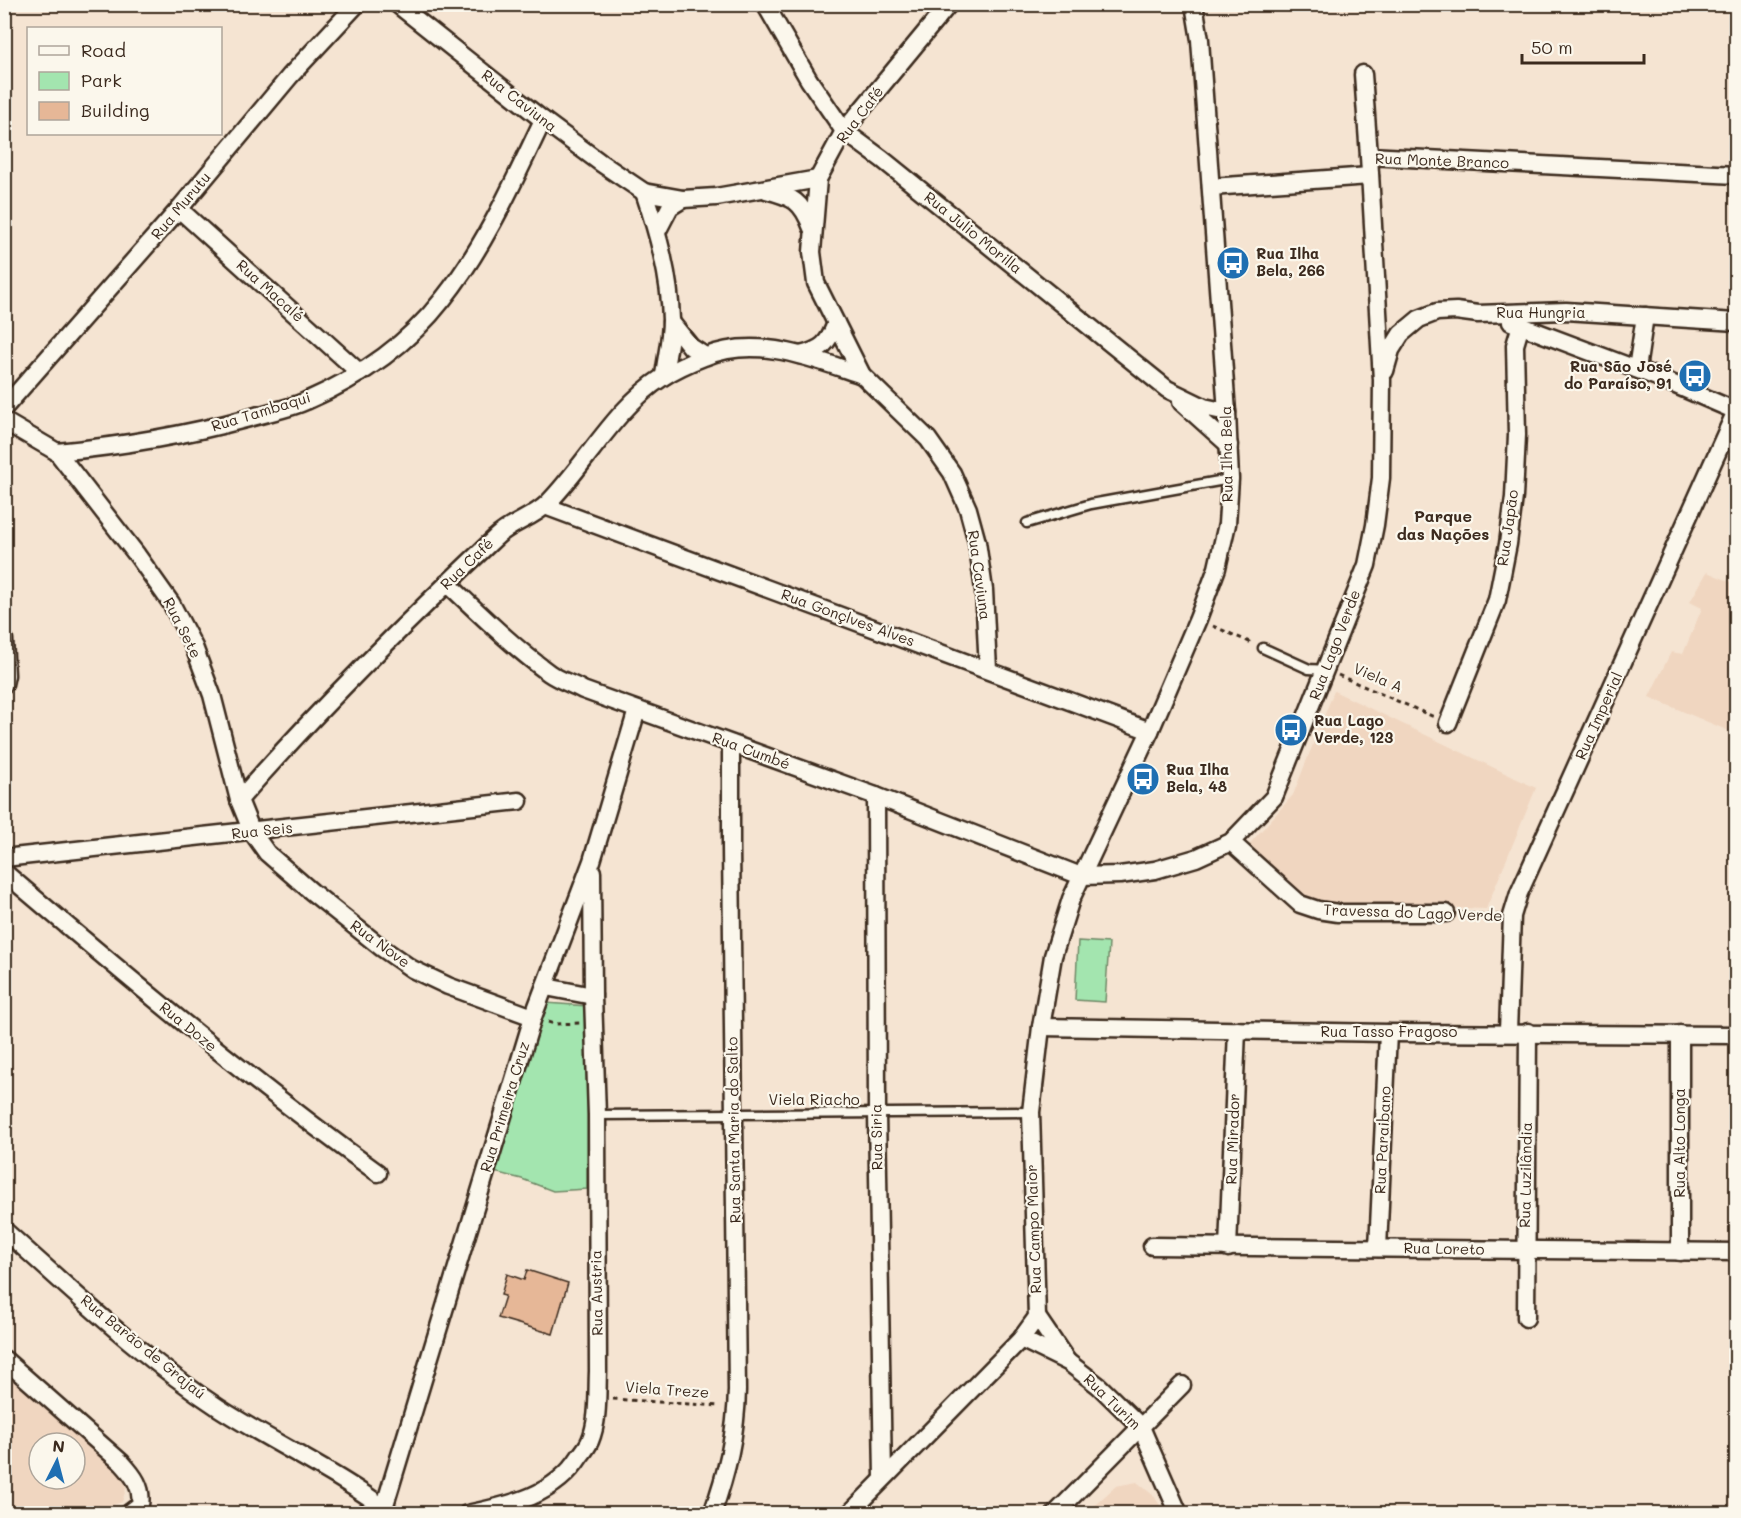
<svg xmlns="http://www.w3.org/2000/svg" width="1741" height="1518" viewBox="0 0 1741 1518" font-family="Mali,sans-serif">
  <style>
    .built { fill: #f0d6c0; fill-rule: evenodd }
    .green { fill: #a3e5af; stroke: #6f8866; stroke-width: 1.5 }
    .building { fill: #e6b797; stroke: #3b2a1e; stroke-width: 1.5 }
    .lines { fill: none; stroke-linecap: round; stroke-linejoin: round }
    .service-casing { stroke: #3b2a1e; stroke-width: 13 }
    .minor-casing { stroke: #3b2a1e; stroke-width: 21 }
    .path { stroke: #3b2a1e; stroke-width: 3; stroke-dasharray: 4.5 4.5; stroke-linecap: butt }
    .service { stroke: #fbf7ec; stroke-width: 8 }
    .minor { stroke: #fbf7ec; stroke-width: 16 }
    .labels { text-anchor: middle; stroke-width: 4.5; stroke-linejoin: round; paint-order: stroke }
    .street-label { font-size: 15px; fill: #3b2a1e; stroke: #fbf7ec }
    .poi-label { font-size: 15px; font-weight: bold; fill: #3b2a1e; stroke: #fbf7ec; text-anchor: start }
    .neighbourhood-label { font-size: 16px; font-weight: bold; fill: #3b2a1e; stroke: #fbf7ec }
  </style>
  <rect width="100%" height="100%" fill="#f5e4d2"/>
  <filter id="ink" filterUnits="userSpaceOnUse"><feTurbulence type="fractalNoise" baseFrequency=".0167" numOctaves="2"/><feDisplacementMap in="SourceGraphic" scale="12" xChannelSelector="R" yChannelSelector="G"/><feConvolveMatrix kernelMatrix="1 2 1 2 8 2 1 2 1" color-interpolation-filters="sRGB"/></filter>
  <g filter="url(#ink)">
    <!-- built -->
    <g class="built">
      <polygon points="1707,572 1736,584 1736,734 1649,697 1671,652 1683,654 1702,608 1690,602"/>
      <polygon points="1334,691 1536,788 1486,909 1300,902 1246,848 1293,795"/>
      <path d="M 5,1371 L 124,1478 L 126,1489 L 122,1502 L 89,1513 L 5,1513 ZM 39,1443 L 75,1443 L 75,1479 L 39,1479 Z"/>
      <polygon points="1137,1482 1154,1496 1165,1513 1086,1513 1116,1486"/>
    </g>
    <!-- green -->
    <g class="green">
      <polygon points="1078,941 1109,943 1105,1002 1075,1000"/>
      <polygon points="545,1003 588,1006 587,1189 553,1191 522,1179 494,1172"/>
    </g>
    <!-- building -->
    <polygon class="building" points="527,1270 568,1283 553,1334 498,1318 505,1296 501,1295 507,1274 524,1280"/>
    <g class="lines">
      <!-- service casing -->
      <g class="service-casing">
        <g id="service">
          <polyline points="1027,523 1091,504 1230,479"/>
          <polyline points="1263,648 1309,669 1326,670"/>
          <polyline points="597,1115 1031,1112"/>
        </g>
      </g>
      <!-- minor casing -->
      <g class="minor-casing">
        <g id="minor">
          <polyline points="397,4 543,120 601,163 644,192 683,199 716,197 818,179"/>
          <polyline points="765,4 809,80 844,131 882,159 1167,389 1204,407 1227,412"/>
          <polyline points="949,4 844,131 818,179 812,252 816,283 862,375 928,439 952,473 968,509 977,542 984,590 988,670"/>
          <polyline points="1363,74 1369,156"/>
          <polyline points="1211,187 1370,176"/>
          <path d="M 766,190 C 793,197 802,201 812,228"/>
          <path d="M 644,192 C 658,234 670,276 671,320 C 671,339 666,358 664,376"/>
          <polyline points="179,209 360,373"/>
          <polyline points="657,232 670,207 683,199"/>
          <polyline points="671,322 691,347 705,356"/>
          <polyline points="1511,322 1657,377 1736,411"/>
          <path d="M 800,355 C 822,350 828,344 836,323"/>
          <polyline points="1637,369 1645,316"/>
          <polyline points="1385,371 1391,350 1401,334 1419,319 1437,312 1456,311 1478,314 1566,311 1736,322"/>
          <polyline points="1181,402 1229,445"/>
          <polyline points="4,408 179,209 290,76 357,4"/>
          <polyline points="4,421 57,452 137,555 171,603 194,647 212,695 239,800 252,832 267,853 312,892 382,948 412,969 448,986 533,1017"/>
          <path d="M 57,452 C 122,446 186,435 249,418 C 268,412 289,409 306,401 C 359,378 408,344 443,299 C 486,245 514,181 543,120"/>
          <polyline points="545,506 1150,731"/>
          <path d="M 447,583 C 480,614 512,646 549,673 C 559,680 572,684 583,690 L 876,796 L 1081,876 L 1120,875 L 1155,870 L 1196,858 L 1231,842 L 1274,797 L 1367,565 L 1375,525 L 1381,478 L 1382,380 L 1369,156 L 1736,175"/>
          <polyline points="4,639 6,675 4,684"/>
          <polyline points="1448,723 1497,600 1508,544 1514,497 1517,435 1515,345 1521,325"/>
          <polyline points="876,796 877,1113 883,1478"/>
          <path d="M 239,800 C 319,708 406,622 495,538 C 510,523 533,518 548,503 C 587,463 615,408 663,377 C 675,369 691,362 704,357 C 757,335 811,358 862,375"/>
          <polyline points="1231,842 1300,904 1318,910 1338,913 1446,913"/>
          <polyline points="4,858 519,801"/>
          <path d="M 4,872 C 126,976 248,1079 378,1173"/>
          <polyline points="546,987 593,996"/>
          <polyline points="1041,1027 1388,1033 1736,1035"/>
          <polyline points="1508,1032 1512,916 1519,893 1736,411"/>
          <path d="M 4,1230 C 74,1292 141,1357 219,1408 C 275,1444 337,1472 391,1513"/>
          <polyline points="1152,1246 1736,1252"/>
          <polyline points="1228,1248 1237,1030"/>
          <polyline points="1378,1248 1388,1033"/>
          <polyline points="1680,1252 1680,1034"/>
          <polyline points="1037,1317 1067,1361"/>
          <polyline points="1526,1318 1528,1032"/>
          <polyline points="1021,1339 1068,1362 1099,1386 1141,1427 1179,1514"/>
          <path d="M 4,1359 L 122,1463 C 133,1475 143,1487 140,1505 L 128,1514"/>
          <polyline points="384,1508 533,1017 592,861 637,710"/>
          <path d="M 467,1514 C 510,1505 555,1496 580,1456 C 584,1451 588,1446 590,1441 C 599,1420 597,1393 598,1371 L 597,1115 L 593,996 L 592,872"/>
          <path d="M 712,1514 C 727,1472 736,1435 737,1390 L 731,847 L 731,744"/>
          <polyline points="849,1514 1021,1339 1037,1317 1031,1112 1041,1027 1053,956 1071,899 1150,731 1198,619 1217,568 1227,524 1230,479 1227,412 1200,40 1194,4"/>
          <polyline points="1055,1514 1182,1385"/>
        </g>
      </g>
      <!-- path -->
      <g class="path">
        <polyline points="1213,626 1254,644"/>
        <polyline points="1338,675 1434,717"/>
        <polyline points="1460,913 1498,915"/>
        <polyline points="548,1022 555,1024 580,1023"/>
        <polyline points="613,1399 720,1406"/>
      </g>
      <!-- service -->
      <use href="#service" class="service"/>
      <!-- minor -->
      <use href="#minor" class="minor"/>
    </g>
  </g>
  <!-- icons -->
  <defs>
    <g id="bus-disc" transform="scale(1.725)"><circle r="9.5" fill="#1f6fb2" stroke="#fbf7ec"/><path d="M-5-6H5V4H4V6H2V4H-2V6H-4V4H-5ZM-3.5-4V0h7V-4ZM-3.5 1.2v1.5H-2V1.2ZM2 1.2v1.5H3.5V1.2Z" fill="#fff"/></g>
  </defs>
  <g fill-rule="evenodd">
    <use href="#bus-disc" x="1233" y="263"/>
    <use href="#bus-disc" x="1695" y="376"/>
    <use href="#bus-disc" x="1291" y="730"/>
    <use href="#bus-disc" x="1143" y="779"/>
  </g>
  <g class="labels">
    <!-- street labels -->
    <g class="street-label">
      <text transform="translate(519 101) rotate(38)" y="5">Rua Caviuna</text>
      <text transform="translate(860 115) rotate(-53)" y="5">Rua Café</text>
      <text transform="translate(1442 161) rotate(2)" y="5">Rua Monte Branco</text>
      <text transform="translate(181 206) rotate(-50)" y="5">Rua Murutu</text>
      <text transform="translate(973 233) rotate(39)" y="5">Rua Julio Morilla</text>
      <text transform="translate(270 291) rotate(42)" y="5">Rua Macalé</text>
      <text x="1541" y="318">Rua Hungria</text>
      <text transform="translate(261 412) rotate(-17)" y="5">Rua Tambaqui</text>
      <text transform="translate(1227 454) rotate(-91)" y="5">Rua Ilha Bela</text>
      <text transform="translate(1508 528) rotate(-82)" y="5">Rua Japão</text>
      <text transform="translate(467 564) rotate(-44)" y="5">Rua Café</text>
      <text transform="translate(979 575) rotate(82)" y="5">Rua Caviuna</text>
      <text transform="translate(848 618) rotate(20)" y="5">Rua Gonçlves Alves</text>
      <text transform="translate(182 628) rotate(63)" y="5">Rua Sete</text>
      <text transform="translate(1335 645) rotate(-69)" y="5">Rua Lago Verde</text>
      <text transform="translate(1378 678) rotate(23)" y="5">Viela A</text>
      <text transform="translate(1599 716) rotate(-66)" y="5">Rua Imperial</text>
      <text transform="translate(751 751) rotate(20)" y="5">Rua Cumbé</text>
      <text transform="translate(262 831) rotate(-6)" y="5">Rua Seis</text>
      <text transform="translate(1413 913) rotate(2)" y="5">Travessa do Lago Verde</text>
      <text transform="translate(380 944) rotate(36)" y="5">Rua Nove</text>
      <text transform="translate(188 1027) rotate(39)" y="5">Rua Doze</text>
      <text x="1389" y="1037">Rua Tasso Fragoso</text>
      <text x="814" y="1105">Viela Riacho</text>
      <text transform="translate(505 1107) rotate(-73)" y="5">Rua Primeira Cruz</text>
      <text transform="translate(734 1130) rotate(-91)" y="5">Rua Santa Maria do Salto</text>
      <text transform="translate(877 1137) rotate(-91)" y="5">Rua Siria</text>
      <text transform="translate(1233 1139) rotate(-88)" y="5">Rua Mirador</text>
      <text transform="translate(1383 1140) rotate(-87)" y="5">Rua Paraibano</text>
      <text transform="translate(1680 1143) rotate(-90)" y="5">Rua Alto Longa</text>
      <text transform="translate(1526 1175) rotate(-89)" y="5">Rua Luzilândia</text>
      <text transform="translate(1034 1229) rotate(-92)" y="5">Rua Campo Maior</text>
      <text transform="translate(1444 1249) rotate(1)" y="5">Rua Loreto</text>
      <text transform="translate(597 1293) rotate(-91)" y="5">Rua Austria</text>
      <text transform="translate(143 1347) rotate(39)" y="5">Rua Barão de Grajaú</text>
      <text transform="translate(667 1390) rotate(4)" y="5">Viela Treze</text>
      <text transform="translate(1112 1402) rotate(44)" y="5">Rua Turim</text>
    </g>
    <!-- poi labels -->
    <g class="poi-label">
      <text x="1256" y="259">Rua Ilha<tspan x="1256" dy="17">Bela, 266</tspan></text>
      <text x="1672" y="372" text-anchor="end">Rua São José<tspan x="1672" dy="17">do Paraíso, 91</tspan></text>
      <text x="1314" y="726">Rua Lago<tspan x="1314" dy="17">Verde, 123</tspan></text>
      <text x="1166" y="775">Rua Ilha<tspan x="1166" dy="17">Bela, 48</tspan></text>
    </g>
    <!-- neighbourhood labels -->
    <g class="neighbourhood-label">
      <text x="1443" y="522">Parque<tspan x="1443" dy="18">das Nações</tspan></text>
    </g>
  </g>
  <!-- margin -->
  <rect width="1741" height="1518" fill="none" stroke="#fbf7ec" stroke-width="24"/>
  <rect x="12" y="12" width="1717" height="1494" fill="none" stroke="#3b2a1e" stroke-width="2" filter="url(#ink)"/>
  <!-- legend -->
  <rect x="27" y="27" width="195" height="108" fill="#fbf7ec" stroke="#aea59a" stroke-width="1.5"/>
  <rect x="39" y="46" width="30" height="9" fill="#fbf7ec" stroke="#aea59a" stroke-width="1.5"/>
  <text x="81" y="57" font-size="18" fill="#3b2a1e">Road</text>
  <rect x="39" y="72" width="30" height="18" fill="#a3e5af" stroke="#aea59a" stroke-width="1.5"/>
  <text x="81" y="87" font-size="18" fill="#3b2a1e">Park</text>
  <rect x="39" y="102" width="30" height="18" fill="#e6b797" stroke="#aea59a" stroke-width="1.5"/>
  <text x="81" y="117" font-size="18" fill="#3b2a1e">Building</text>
  <!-- north arrow -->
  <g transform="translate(57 1461) rotate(6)"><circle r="28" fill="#fbf7ec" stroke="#aea59a" stroke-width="1.5"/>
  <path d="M0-4.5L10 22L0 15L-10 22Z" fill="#1f6fb2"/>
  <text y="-9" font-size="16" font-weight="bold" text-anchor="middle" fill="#3b2a1e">N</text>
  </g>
  <!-- scale -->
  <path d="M1522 54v9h122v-9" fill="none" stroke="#3b2a1e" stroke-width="3"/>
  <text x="1531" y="54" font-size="18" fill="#3b2a1e" stroke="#fbf7ec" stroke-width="4.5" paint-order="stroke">50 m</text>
</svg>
